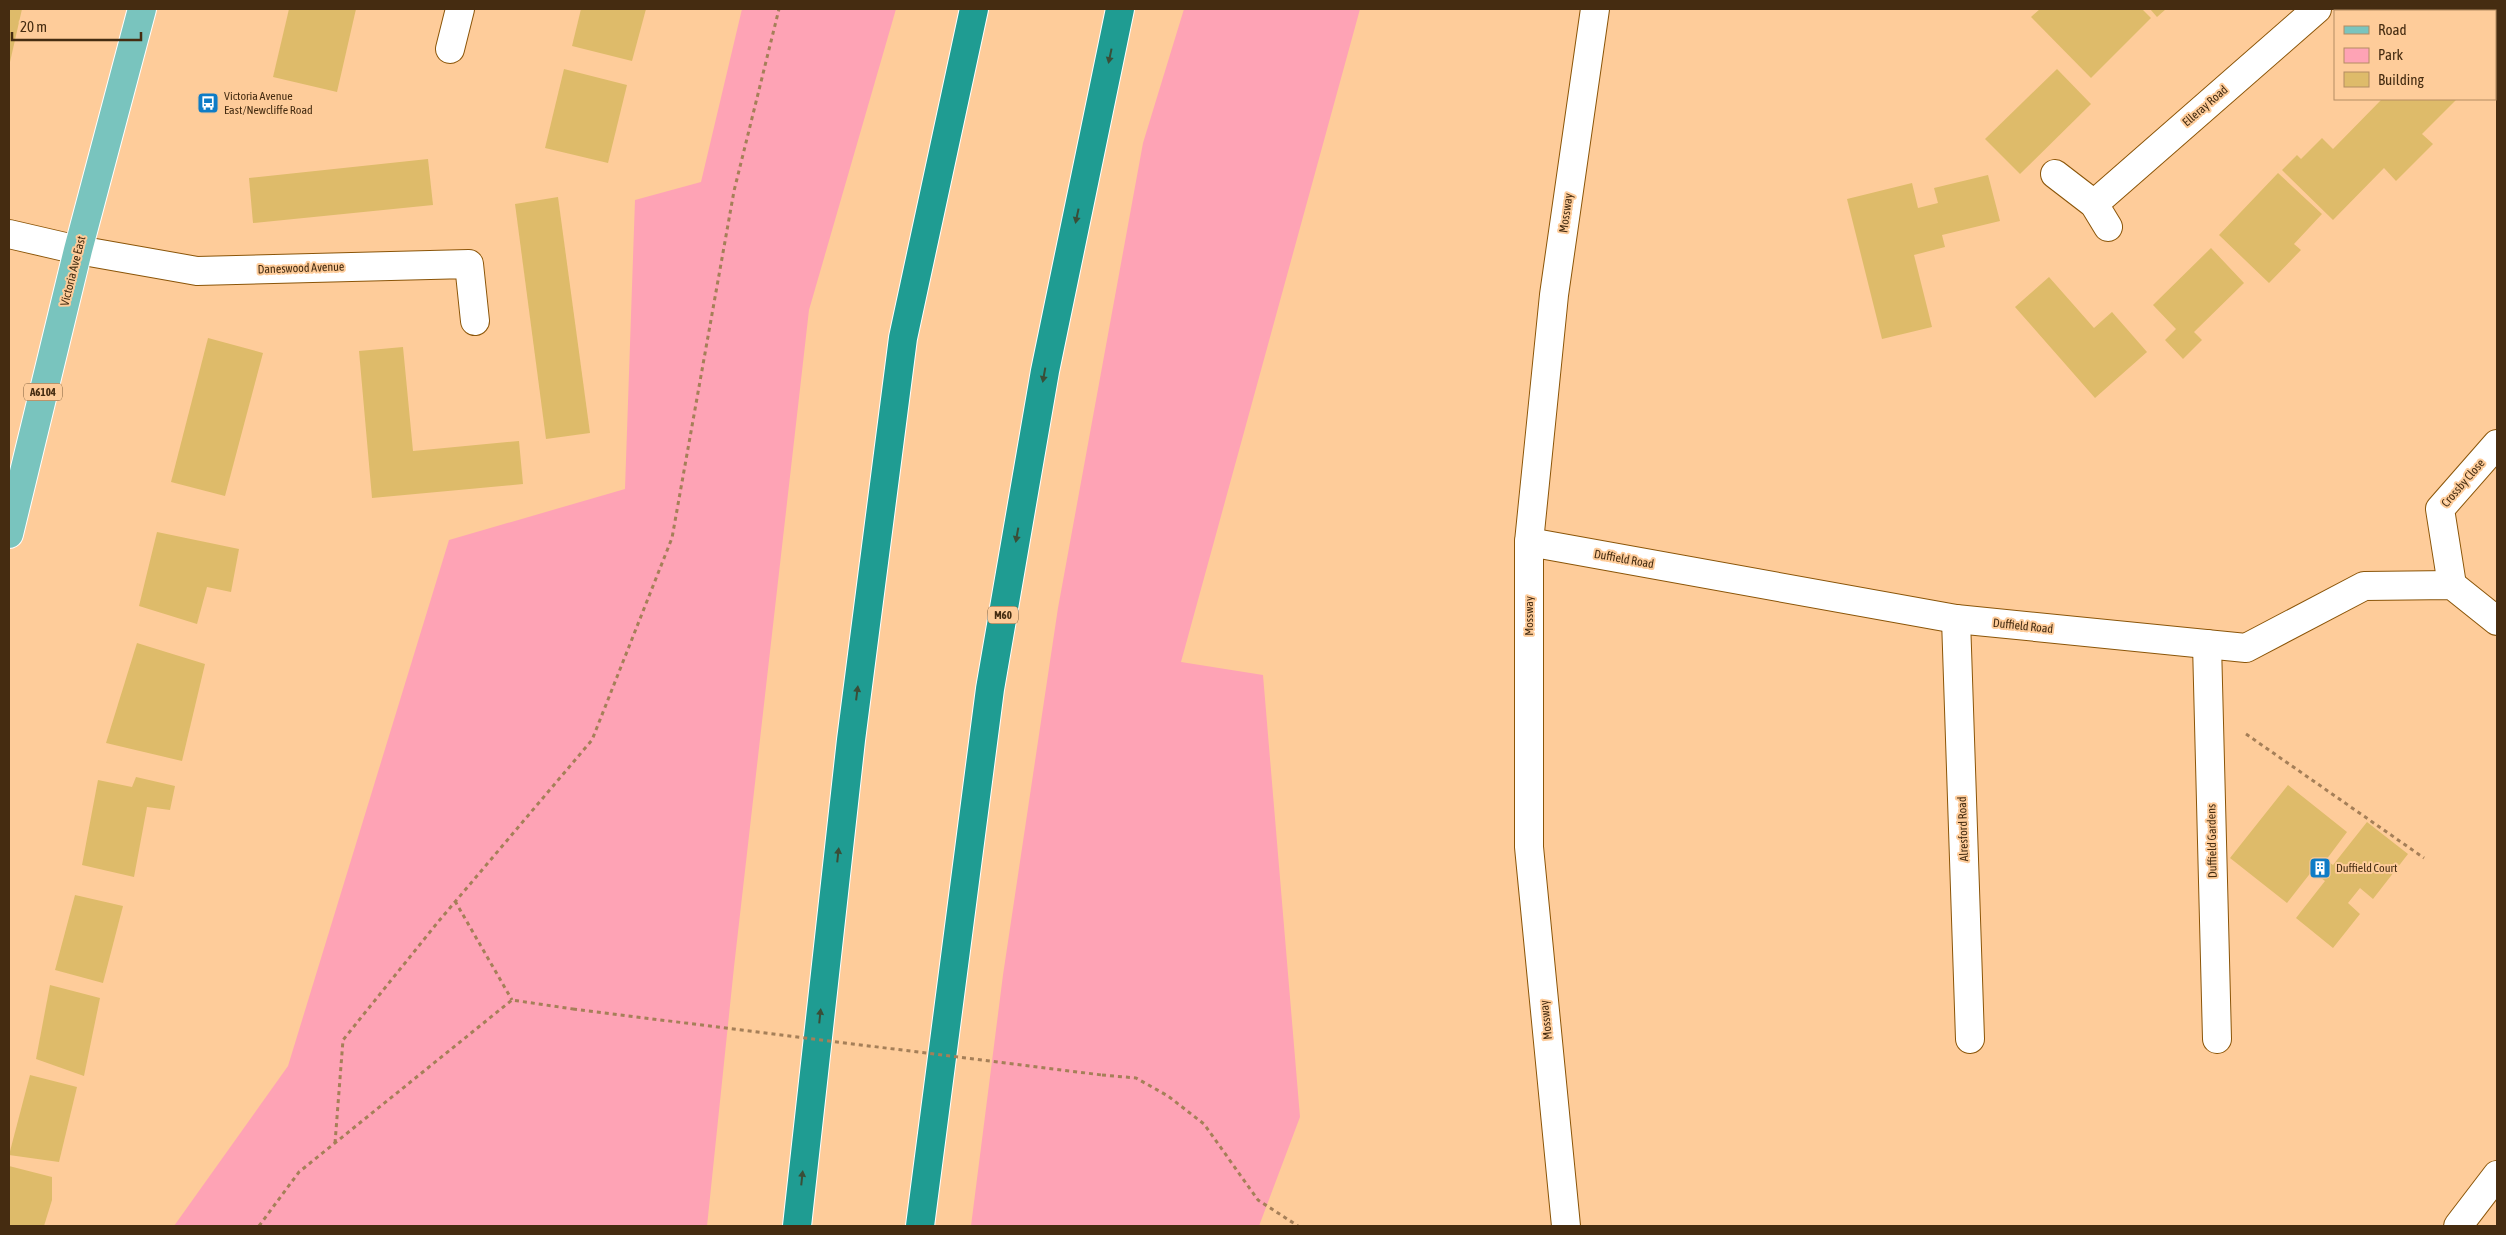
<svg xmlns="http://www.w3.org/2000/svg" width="2506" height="1235" viewBox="0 0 2506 1235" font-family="'Asap Condensed',sans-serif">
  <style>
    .green { fill: #fea3b5 }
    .building { fill: #debb6a }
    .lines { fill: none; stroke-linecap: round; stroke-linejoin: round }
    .minor-casing { stroke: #8b5508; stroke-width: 30 }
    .major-casing { stroke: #fff; stroke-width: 30 }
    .highway-casing { stroke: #fff; stroke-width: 30 }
    .path { stroke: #a57f58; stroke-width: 3; stroke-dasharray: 4 4; stroke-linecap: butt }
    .minor { stroke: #fff; stroke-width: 28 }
    .major { stroke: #79c4be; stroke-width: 28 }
    .highway { stroke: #1f9c92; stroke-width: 28 }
    .path-bridge { stroke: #a57f58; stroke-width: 3; stroke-dasharray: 4 4; stroke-linecap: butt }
    .oneway { fill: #3a4e38 }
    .labels { text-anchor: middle; stroke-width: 4; stroke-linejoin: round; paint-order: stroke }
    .shield { fill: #fecc9a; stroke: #7c5c3a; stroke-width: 1 }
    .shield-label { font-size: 11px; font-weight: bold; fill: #452c11 }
    .poi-label { font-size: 12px; fill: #452c11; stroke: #fecc9a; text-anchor: start }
    .street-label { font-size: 12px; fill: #452c11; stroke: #fecc9a }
  </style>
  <rect width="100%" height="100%" fill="#fecc9a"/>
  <!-- green -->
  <g class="green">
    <polygon points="742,9 896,9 809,310 734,967 707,1226 174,1226 288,1066 449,540 625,489 635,200 701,182"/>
    <polygon points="1184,9 1360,9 1181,662 1263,675 1300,1117 1259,1226 971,1226 1003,975 1058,608 1143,143"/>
  </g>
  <!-- building -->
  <g class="building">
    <polygon points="9,9 22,9 10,62 9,62"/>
    <polygon points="289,9 356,9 337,92 273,77"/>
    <polygon points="581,9 646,9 632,61 572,46"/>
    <polygon points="2040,9 2142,9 2151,18 2091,78 2031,17"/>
    <polygon points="2150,9 2166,9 2157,17"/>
    <polygon points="2428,9 2480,9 2477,11 2431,11"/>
    <polygon points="564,69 627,85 608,163 545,148"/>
    <polygon points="2057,69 2091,104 2020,174 1985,139"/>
    <polygon points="2382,99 2457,99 2422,134 2433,144 2396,181 2384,168 2333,220 2282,170 2297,155 2301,159 2322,138 2333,149"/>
    <polygon points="428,159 433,205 253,223 249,178"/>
    <polygon points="2278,173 2322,214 2294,244 2301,250 2269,283 2219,235"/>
    <polygon points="1988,175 2000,221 1942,235 1945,247 1914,255 1932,327 1882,339 1847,199 1912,183 1918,208 1938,203 1934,188"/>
    <polygon points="558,197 590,433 546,439 515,204"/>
    <polygon points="2211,248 2244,283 2194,332 2202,340 2183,359 2165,340 2176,329 2153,305"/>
    <polygon points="2049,277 2094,328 2112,312 2147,352 2095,398 2015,307"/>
    <polygon points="208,338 263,353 225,496 171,482"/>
    <polygon points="403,347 413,451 519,441 523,484 372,498 359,351"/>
    <polygon points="157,532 239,549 231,592 207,587 197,624 139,606"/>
    <polygon points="137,643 205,664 182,761 106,743"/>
    <polygon points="136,777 175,786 170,810 147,807 134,877 82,865 98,780 132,787"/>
    <polygon points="2288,785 2347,832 2326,860 2333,865 2367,822 2408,854 2373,899 2360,888 2348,903 2360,914 2333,948 2296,918 2325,881 2312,871 2287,903 2230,858"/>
    <polygon points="75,895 123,906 103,983 55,970"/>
    <polygon points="50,985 100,998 84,1076 36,1059"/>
    <polygon points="30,1075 77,1087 59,1162 9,1155"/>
    <polygon points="9,1166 52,1177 52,1200 44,1226 9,1226"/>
  </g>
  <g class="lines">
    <!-- minor casing -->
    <g class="minor-casing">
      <g id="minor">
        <polyline points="450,49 460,9"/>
        <polyline points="2055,174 2094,204 2108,227"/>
        <polyline points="2094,204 2317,9"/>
        <polyline points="9,234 78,250 197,271 469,264 475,321"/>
        <polyline points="1529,542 1956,619 2246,648 2364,586 2452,585 2497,621"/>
        <polyline points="2452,585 2440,509 2497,444"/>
        <polyline points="1956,619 1970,1039"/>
        <polyline points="2207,644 2217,1039"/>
        <polyline points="1566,1226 1529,847 1529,542 1554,295 1595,9"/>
        <polyline points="2458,1226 2497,1175"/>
      </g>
    </g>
    <!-- major casing -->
    <g class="major-casing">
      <polyline id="major" points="9,534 78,250 142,9"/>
    </g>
    <!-- highway casing -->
    <g class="highway-casing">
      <g id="highway">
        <polyline points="797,1226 851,740 903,338 974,9"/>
        <polyline points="920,1226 990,689 1045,371 1120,9"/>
      </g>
    </g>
    <!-- path -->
    <g class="path">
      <polyline points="2246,734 2424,858"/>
      <polyline points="455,901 512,1000"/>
      <polyline points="1102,1075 1136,1078 1168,1096 1204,1124 1258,1200 1298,1226"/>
      <polyline points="335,1143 343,1040 438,922 592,740 672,538 734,191 779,9"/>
      <polyline points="259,1226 299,1172 512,1000 573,1009"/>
    </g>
    <!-- minor -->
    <use href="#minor" class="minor"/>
    <!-- major -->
    <use href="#major" class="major"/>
    <!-- highway -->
    <use href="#highway" class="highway"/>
    <!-- path-bridge -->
    <polyline class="path-bridge" points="573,1009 1102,1075"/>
  </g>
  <!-- one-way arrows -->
  <defs><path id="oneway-solid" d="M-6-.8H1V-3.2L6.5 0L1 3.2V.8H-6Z" transform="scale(1.25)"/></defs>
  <g class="oneway">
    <use href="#oneway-solid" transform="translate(1110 56) rotate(102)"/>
    <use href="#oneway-solid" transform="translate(1077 216) rotate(102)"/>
    <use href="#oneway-solid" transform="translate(1044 375) rotate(100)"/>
    <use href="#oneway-solid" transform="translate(1017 535) rotate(100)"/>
    <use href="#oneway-solid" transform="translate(857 693) rotate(-83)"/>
    <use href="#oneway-solid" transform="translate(838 855) rotate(-84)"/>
    <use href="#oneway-solid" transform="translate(820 1016) rotate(-84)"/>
    <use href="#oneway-solid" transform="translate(802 1178) rotate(-84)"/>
  </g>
  <!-- icons -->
  <defs>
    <g id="bus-square" transform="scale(1.125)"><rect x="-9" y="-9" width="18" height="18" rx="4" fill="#0e7cc6" stroke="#fecc9a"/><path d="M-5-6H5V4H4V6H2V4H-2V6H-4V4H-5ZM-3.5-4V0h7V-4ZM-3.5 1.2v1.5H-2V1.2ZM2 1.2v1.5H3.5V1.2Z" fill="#fff"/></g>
    <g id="building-square" transform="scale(1.125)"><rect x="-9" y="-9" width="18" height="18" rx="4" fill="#0e7cc6" stroke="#fecc9a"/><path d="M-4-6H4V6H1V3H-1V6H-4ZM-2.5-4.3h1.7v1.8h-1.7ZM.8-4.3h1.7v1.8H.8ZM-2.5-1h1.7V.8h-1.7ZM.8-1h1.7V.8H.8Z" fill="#fff"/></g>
  </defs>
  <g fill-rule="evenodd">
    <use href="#bus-square" x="208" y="103"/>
    <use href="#building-square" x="2320" y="868"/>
  </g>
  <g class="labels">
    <!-- shield labels -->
    <g class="shield">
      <rect x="24" y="383.5" width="38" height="17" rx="4"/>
      <rect x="988" y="606.5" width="30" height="17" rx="4"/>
    </g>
    <g class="shield-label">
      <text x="43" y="396">A6104</text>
      <text x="1003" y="619">M60</text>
    </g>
    <!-- poi labels -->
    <g class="poi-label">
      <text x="224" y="100">Victoria Avenue<tspan x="224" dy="14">East/Newcliffe Road</tspan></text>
      <text x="2336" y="872">Duffield Court</text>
    </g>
    <!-- street labels -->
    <g class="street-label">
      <text transform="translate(2205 106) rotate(-41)" y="4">Elleray Road</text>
      <text transform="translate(1566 213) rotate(-82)" y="4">Mossway</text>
      <text transform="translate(301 268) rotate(-2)" y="4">Daneswood Avenue</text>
      <text transform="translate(73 271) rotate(-76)" y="4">Victoria Ave East</text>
      <text transform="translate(2463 483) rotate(-49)" y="4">Crossby Close</text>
      <text transform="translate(1624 559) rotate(10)" y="4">Duffield Road</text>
      <text transform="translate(1529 616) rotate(-90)" y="4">Mossway</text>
      <text transform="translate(2023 626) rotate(6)" y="4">Duffield Road</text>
      <text transform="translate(1963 829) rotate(-92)" y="4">Alresford Road</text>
      <text transform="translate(2212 841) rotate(-91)" y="4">Duffield Gardens</text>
      <text transform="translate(1546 1020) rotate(-96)" y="4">Mossway</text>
    </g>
  </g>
  <!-- border -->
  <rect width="2506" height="1235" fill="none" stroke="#452c11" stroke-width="20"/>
  <!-- legend -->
  <rect x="2334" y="10" width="162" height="90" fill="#fecc9a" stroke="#b48c63"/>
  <rect x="2344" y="26" width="25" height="8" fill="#79c4be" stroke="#b48c63"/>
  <text x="2378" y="35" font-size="15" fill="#452c11">Road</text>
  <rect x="2344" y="48" width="25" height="15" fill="#fea3b5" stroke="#b48c63"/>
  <text x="2378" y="60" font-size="15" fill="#452c11">Park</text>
  <rect x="2344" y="72" width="25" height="15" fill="#debb6a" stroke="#b48c63"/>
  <text x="2378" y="85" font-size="15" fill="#452c11">Building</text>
  <!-- scale -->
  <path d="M12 32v8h129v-8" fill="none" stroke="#452c11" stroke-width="2.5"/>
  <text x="20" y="32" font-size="15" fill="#452c11" stroke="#fecc9a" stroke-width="4" paint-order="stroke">20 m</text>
</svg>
